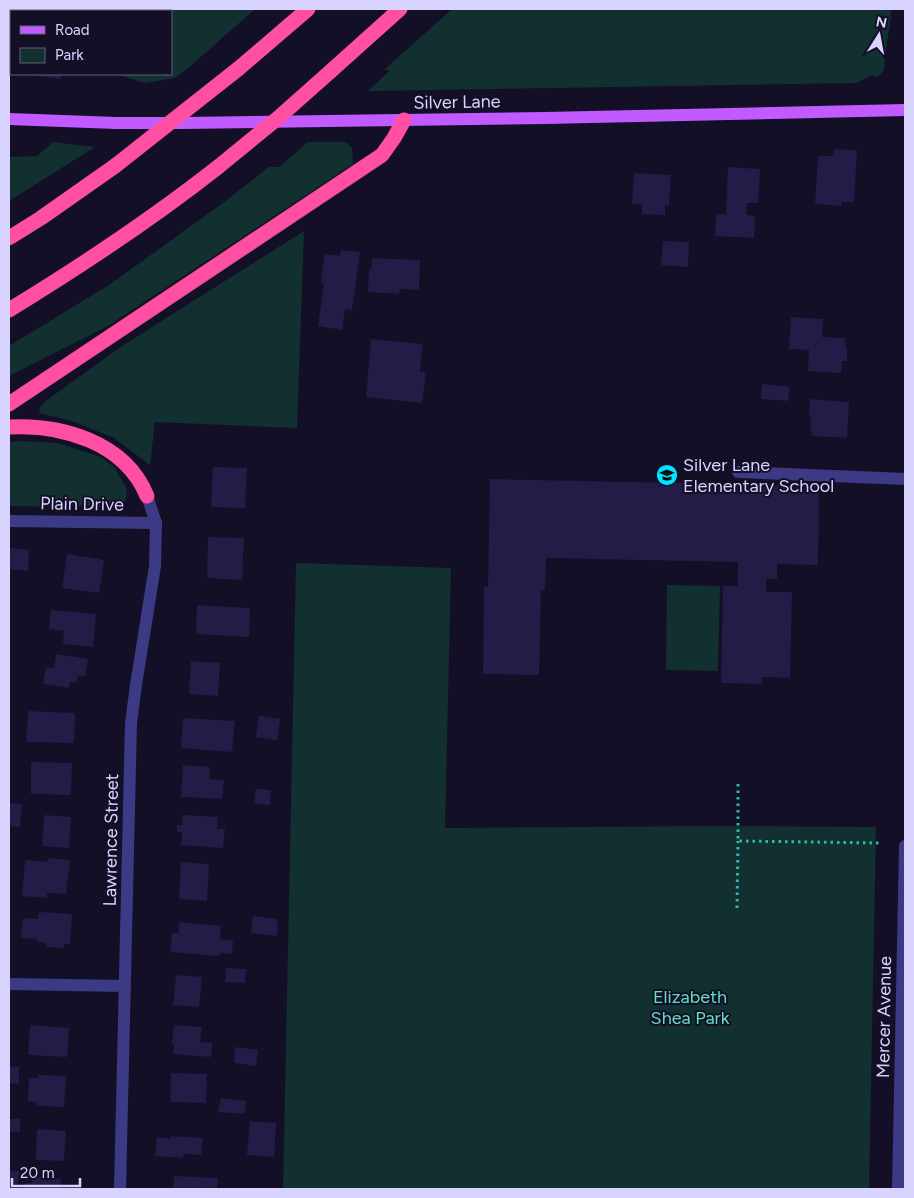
<svg xmlns="http://www.w3.org/2000/svg" width="914" height="1198" viewBox="0 0 914 1198" font-family="Figtree,sans-serif">
  <style>
    .green { fill: #12302f }
    .building { fill: #241b47 }
    .lines { fill: none; stroke-linecap: round; stroke-linejoin: round }
    .path { stroke: #2fb8b0; stroke-width: 3; stroke-dasharray: 2.5 4; stroke-linecap: butt }
    .minor { stroke: #3d3a85; stroke-width: 12 }
    .major { stroke: #c25bff; stroke-width: 12 }
    .highway { stroke: #ff4fa3; stroke-width: 15 }
    .highway-bridge { stroke: #ff4fa3; stroke-width: 15 }
    .labels { text-anchor: middle; stroke-width: 4; stroke-linejoin: round; paint-order: stroke }
    .street-label { font-size: 18px; fill: #d9d4ff; stroke: #130f26 }
    .poi-label { font-size: 18px; fill: #d9d4ff; stroke: #130f26; text-anchor: start }
    .park-label { font-size: 18px; fill: #5fe0c0; stroke: #130f26 }
  </style>
  <rect width="100%" height="100%" fill="#130f26"/>
  <!-- green -->
  <g class="green">
    <polygon points="129,9 255,9 194,63 175,78 145,83 124,77 119,74 171,74 171,11 128,11"/>
    <polygon points="452,9 891,9 890,25 885,54 884,70 877,78 873,75 856,83 368,91 390,70 384,70"/>
    <polygon points="53,142 95,147 9,201 9,157 37,156"/>
    <polygon points="308,142 346,142 352,148 353,164 108,326 9,376 9,346 109,285 219,206 269,167 279,167"/>
    <polygon points="304,231 297,428 155,422 155,421 150,465 114,438 72,421 39,413 40,407 47,400 122,346"/>
    <polygon points="23,441 58,443 101,457 115,468 127,490 125,501 118,504 59,507 9,506 9,442"/>
    <polygon points="296,563 451,568 445,828 716,826 876,827 869,1189 283,1189"/>
    <polygon points="667,585 720,586 718,671 666,670"/>
  </g>
  <!-- building -->
  <g class="building">
    <polygon points="30,74 62,74 61,79 29,75"/>
    <polygon points="834,149 857,150 854,202 841,202 841,206 815,204 818,156 833,156"/>
    <polygon points="728,167 760,169 758,203 747,203 746,215 755,216 754,238 715,236 716,214 726,214"/>
    <polygon points="634,173 671,175 669,205 665,205 665,215 642,214 642,204 632,204"/>
    <polygon points="663,241 689,242 688,267 661,265"/>
    <polygon points="341,250 360,252 352,310 345,309 342,330 318,326 324,284 321,283 325,254 340,256"/>
    <polygon points="372,258 420,260 419,290 400,289 399,294 368,292 369,270 371,270"/>
    <polygon points="791,317 823,319 822,337 845,338 845,346 847,348 847,361 842,361 841,373 808,371 809,350 789,349"/>
    <polygon points="371,339 423,344 420,372 426,372 422,403 366,397"/>
    <polygon points="762,384 790,387 788,401 761,399"/>
    <polygon points="810,399 849,402 847,438 811,436 812,432 810,430 811,417 809,417"/>
    <polygon points="213,467 247,468 245,508 211,507"/>
    <polygon points="490,479 819,486 818,565 777,564 777,579 766,579 766,592 792,592 790,678 762,677 762,684 721,683 723,586 738,586 738,562 547,558 546,559 545,590 541,590 539,675 483,674 484,587 488,587"/>
    <polygon points="208,537 244,538 242,580 207,578"/>
    <polygon points="9,548 29,550 28,571 9,569"/>
    <polygon points="67,554 104,560 99,593 62,588"/>
    <polygon points="197,605 250,608 249,637 196,634"/>
    <polygon points="51,610 96,614 93,647 63,644 64,631 49,629"/>
    <polygon points="56,654 88,659 85,677 78,676 76,683 70,682 69,688 43,684 46,667 54,668"/>
    <polygon points="191,661 220,663 218,696 189,694"/>
    <polygon points="28,711 75,713 74,743 26,742"/>
    <polygon points="259,716 280,719 277,740 256,737"/>
    <polygon points="183,718 235,721 232,752 181,748"/>
    <polygon points="31,762 72,763 71,795 31,794"/>
    <polygon points="183,765 210,767 209,779 224,780 222,799 181,797"/>
    <polygon points="256,789 271,790 270,805 254,804"/>
    <polygon points="9,803 22,804 20,827 9,826"/>
    <polygon points="44,815 71,817 69,848 42,846"/>
    <polygon points="183,815 218,817 217,829 225,829 223,848 181,845 182,832 177,832 177,825 182,825"/>
    <polygon points="48,858 70,860 66,894 47,893 47,898 22,896 25,860 47,862"/>
    <polygon points="181,862 209,864 207,901 179,899"/>
    <polygon points="39,912 72,914 70,944 64,944 64,948 46,947 46,943 37,942 37,939 21,938 23,918 38,919"/>
    <polygon points="253,916 278,919 277,936 251,933"/>
    <polygon points="179,922 221,926 220,939 233,940 232,954 221,953 218,956 170,952 172,933 179,933"/>
    <polygon points="226,968 246,969 245,983 225,982"/>
    <polygon points="176,975 202,977 199,1007 173,1005"/>
    <polygon points="30,1025 69,1028 67,1057 28,1055"/>
    <polygon points="174,1025 202,1027 200,1042 212,1043 211,1057 173,1054 174,1047 172,1043"/>
    <polygon points="235,1047 258,1050 256,1066 234,1063"/>
    <polygon points="9,1066 19,1067 19,1084 9,1083"/>
    <polygon points="171,1073 207,1074 206,1103 170,1102"/>
    <polygon points="38,1075 66,1076 64,1107 36,1106 36,1102 28,1101 29,1078 38,1078"/>
    <polygon points="221,1098 246,1101 244,1114 218,1112"/>
    <rect x="9" y="1119" width="11" height="13"/>
    <polygon points="250,1121 276,1123 274,1157 247,1155"/>
    <polygon points="37,1129 66,1131 64,1161 36,1160"/>
    <polygon points="171,1136 203,1138 201,1155 185,1154 182,1158 155,1156 157,1137 171,1139"/>
    <polygon points="9,1170 19,1171 18,1184 9,1183"/>
    <polygon points="174,1176 218,1178 217,1189 173,1189"/>
    <polygon points="32,1177 61,1179 60,1189 25,1189 25,1183 32,1183"/>
  </g>
  <g class="lines">
    <!-- path -->
    <g class="path">
      <polyline points="738,784 738,841 880,843"/>
      <polyline points="737,908 738,841"/>
    </g>
    <!-- minor -->
    <g class="minor">
      <polyline points="738,472 905,479"/>
      <polyline points="9,521 156,523"/>
      <polyline points="9,984 125,986"/>
      <polyline points="120,1189 131,723 136,685 155,566 156,523 147,496"/>
      <polyline points="898,1189 905,846"/>
    </g>
    <!-- major -->
    <polyline class="major" points="9,119 116,123 184,123 545,118 905,110"/>
    <!-- highway -->
    <g class="highway">
      <polyline points="238,69 308,9"/>
      <polyline points="332,70 400,9"/>
      <polyline points="9,238 41,218 115,166"/>
      <path d="M 9,310 C 81,266 152,219 218,167"/>
      <polyline points="9,404 382,155 394,138 404,120"/>
      <path d="M 9,427 C 61,424 125,442 147,496"/>
    </g>
    <!-- highway-bridge -->
    <g class="highway-bridge">
      <polyline points="115,166 238,69"/>
      <polyline points="218,167 278,118 332,70"/>
    </g>
  </g>
  <!-- icons -->
  <defs>
    <g id="school-disc" transform="scale(1.125)"><circle r="9.5" fill="#00e5ff" stroke="#130f26"/><path d="M0-5L7-2L0 1L-7-2ZM-4 1L0 2.5L4 1V4Q0 6-4 4Z" fill="#111"/></g>
  </defs>
  <g fill-rule="evenodd">
    <use href="#school-disc" x="667" y="475"/>
  </g>
  <g class="labels">
    <!-- street labels -->
    <g class="street-label">
      <text transform="translate(457 102) rotate(-1)" y="6">Silver Lane</text>
      <text transform="translate(82 504) rotate(1)" y="6">Plain Drive</text>
      <text transform="translate(111 840) rotate(-89)" y="6">Lawrence Street</text>
      <text transform="translate(884 1017) rotate(-89)" y="6">Mercer Avenue</text>
    </g>
    <!-- poi labels -->
    <g class="poi-label">
      <text x="683" y="471">Silver Lane<tspan x="683" dy="21">Elementary School</tspan></text>
    </g>
    <!-- park labels -->
    <g class="park-label">
      <text x="690" y="1003">Elizabeth<tspan x="690" dy="21">Shea Park</tspan></text>
    </g>
  </g>
  <!-- border -->
  <rect width="914" height="1198" fill="none" stroke="#d9d4ff" stroke-width="20"/>
  <!-- legend -->
  <rect x="10" y="10" width="162" height="65" fill="#130f26" stroke="#625e7d"/>
  <rect x="20" y="26" width="25" height="8" fill="#c25bff" stroke="#625e7d"/>
  <text x="55" y="35" font-size="15" fill="#d9d4ff">Road</text>
  <rect x="20" y="48" width="25" height="15" fill="#12302f" stroke="#625e7d"/>
  <text x="55" y="60" font-size="15" fill="#d9d4ff">Park</text>
  <!-- north arrow -->
  <g transform="translate(879 35) rotate(11)" stroke="#130f26" stroke-width="4" paint-order="stroke">
  <path d="M0-4L9 19L0 12L-9 19Z" fill="#d9d4ff"/>
  <text y="-8" font-size="14" font-weight="bold" text-anchor="middle" fill="#d9d4ff">N</text>
  </g>
  <!-- scale -->
  <path d="M12 1178v8h68v-8" fill="none" stroke="#d9d4ff" stroke-width="2.5"/>
  <text x="20" y="1178" font-size="15" fill="#d9d4ff" stroke="#130f26" stroke-width="4" paint-order="stroke">20 m</text>
</svg>
